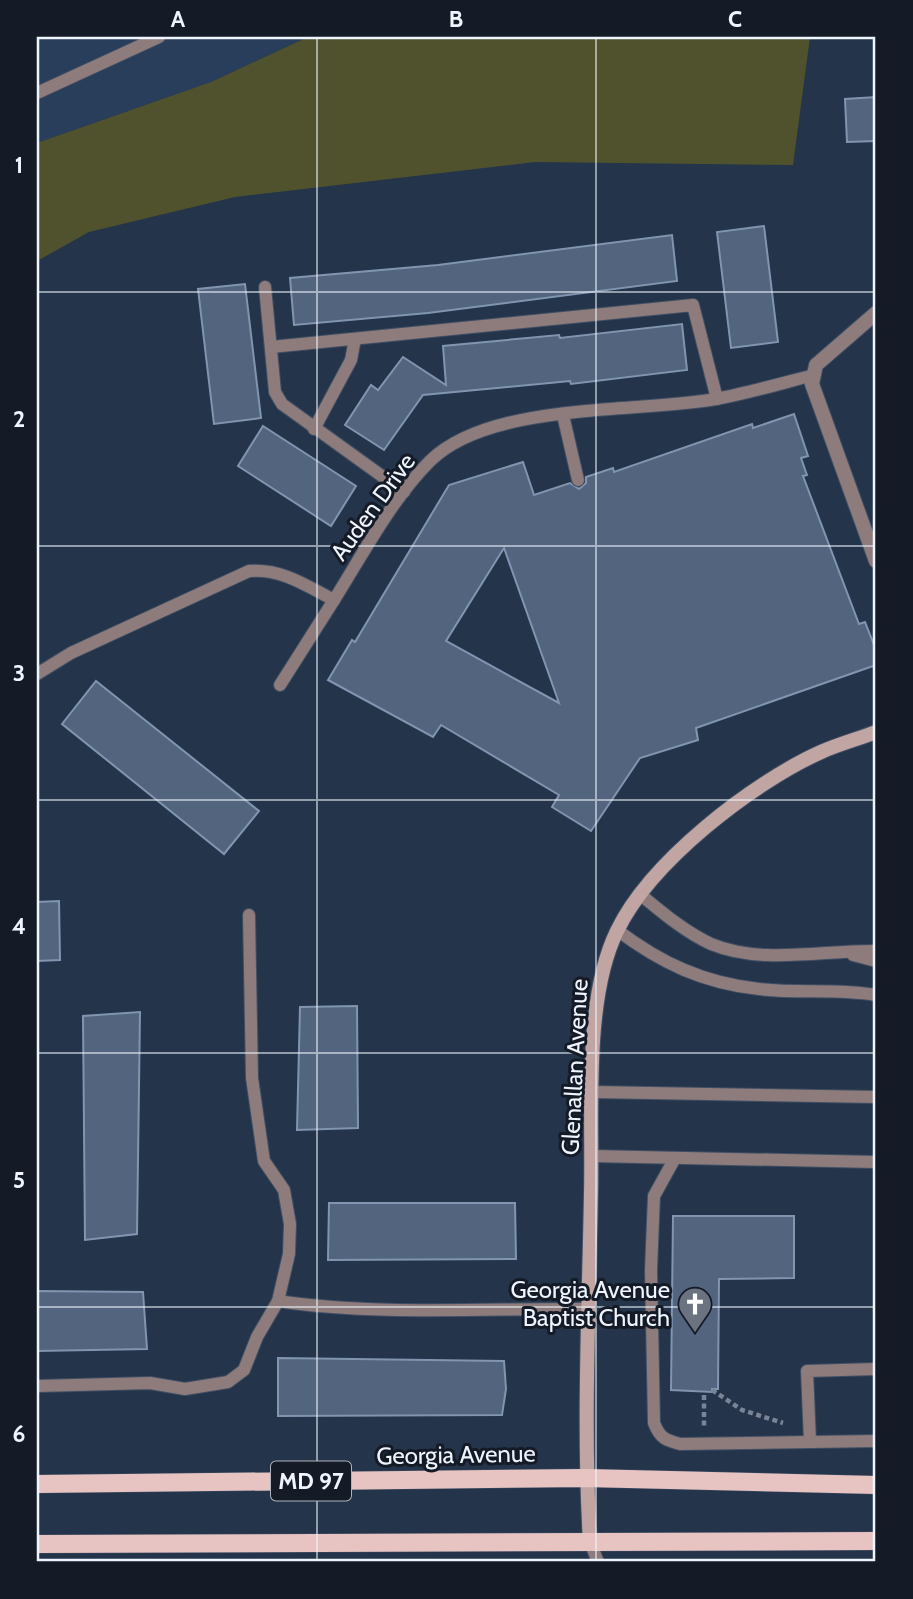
<svg xmlns="http://www.w3.org/2000/svg" width="913" height="1599" viewBox="0 0 913 1599" font-family="Cabin,sans-serif">
  <style>
    .built { fill: #293e5a }
    .green { fill: #4f522c }
    .building { fill: #52647e; stroke: #8195b0; stroke-width: 2; fill-rule: evenodd }
    .lines { fill: none; stroke-linecap: round; stroke-linejoin: round }
    .lane-casing { stroke: #404f64; stroke-width: 14 }
    .street-casing { stroke: #404f64; stroke-width: 16 }
    .secondary-casing { stroke: #404f64; stroke-width: 16 }
    .primary-casing { stroke: #404f64; stroke-width: 19 }
    .path { stroke: #798596; stroke-width: 4.5; stroke-dasharray: 5 3.5; stroke-linecap: butt }
    .lane { stroke: #8d7c7b; stroke-width: 12 }
    .street { stroke: #8d7c7b; stroke-width: 14 }
    .secondary { stroke: #c0a5a3; stroke-width: 14 }
    .primary { stroke: #e7c4c2; stroke-width: 18 }
    .grid { fill: none; stroke: #eef5fe; stroke-width: 2; stroke-opacity: 0.55 }
    .labels { text-anchor: middle; stroke-width: 6; stroke-linejoin: round; paint-order: stroke }
    .shield { fill: #141b26; stroke: #adb4bd; stroke-width: 2 }
    .shield-label { font-size: 23px; font-weight: bold; fill: #eef5fe }
    .street-label { font-size: 24px; fill: #eef5fe; stroke: #141b26 }
    .poi-label { font-size: 24px; fill: #eef5fe; stroke: #141b26; text-anchor: end }
    .neatline { fill: none; stroke: #eef5fe; stroke-width: 2.5 }
    .grid-label { font-size: 23px; text-anchor: middle; font-weight: bold; fill: #eef5fe }
  </style>
  <rect width="100%" height="100%" fill="#24344b"/>
  <!-- built -->
  <polygon class="built" points="37,37 308,37 211,82 37,143"/>
  <!-- green -->
  <polygon class="green" points="308,37 810,37 793,165 535,162 235,197 89,232 37,261 37,143 211,82"/>
  <!-- building -->
  <g class="building">
    <polygon points="876,97 876,141 847,142 845,99"/>
    <polygon points="764,226 778,342 731,348 717,232"/>
    <polygon points="672,235 677,281 428,313 294,325 290,278 438,265"/>
    <polygon points="245,284 261,418 214,424 198,289"/>
    <polygon points="682,324 687,370 571,384 570,381 423,395 384,450 345,425 371,385 378,390 403,357 446,385 443,346 559,335 560,338"/>
    <path d="M 794,414 L 808,456 L 801,458 L 807,475 L 803,476 L 859,624 L 865,622 L 876,650 L 876,665 L 696,728 L 698,740 L 640,758 L 591,831 L 552,807 L 559,795 L 441,725 L 433,737 L 328,680 L 352,640 L 355,642 L 449,485 L 523,462 L 534,495 L 570,483 L 579,489 L 586,483 L 586,477 L 613,468 L 614,472 L 752,424 L 753,428 ZM 504,548 L 559,703 L 446,641 Z"/>
    <polygon points="263,426 356,486 331,526 238,466"/>
    <polygon points="96,681 259,811 224,854 62,724"/>
    <polygon points="59,901 60,960 37,961 37,902"/>
    <polygon points="357,1006 358,1128 297,1130 300,1007"/>
    <polygon points="140,1012 137,1234 85,1240 83,1016"/>
    <polygon points="329,1203 515,1203 516,1259 328,1260"/>
    <polygon points="673,1216 794,1216 794,1278 719,1279 718,1389 712,1389 712,1392 671,1390"/>
    <polygon points="37,1291 143,1292 147,1349 37,1351"/>
    <polygon points="278,1358 504,1361 506,1389 502,1415 278,1416"/>
  </g>
  <g class="lines">
    <!-- lane casing -->
    <g class="lane-casing">
      <g id="lane">
        <polyline points="37,93 159,37"/>
        <polyline points="265,287 275,392 282,404 404,492"/>
        <polyline points="271,347 693,305 717,399"/>
        <polyline points="563,415 578,480"/>
        <polyline points="314,429 351,360 355,339"/>
        <path d="M 37,674 L 71,653 L 249,571 C 281,568 307,586 334,600 C 363,554 391,500 430,461 C 490,402 636,413 716,399 C 749,393 782,383 814,375"/>
        <polyline points="280,685 334,600"/>
        <path d="M 641,895 C 663,913 685,932 711,944 C 762,965 823,950 876,951"/>
        <path d="M 617,930 C 661,963 703,983 759,989 C 799,994 836,988 876,995"/>
        <polyline points="853,955 876,961"/>
        <polyline points="593,1092 876,1097"/>
        <polyline points="592,1156 876,1162"/>
        <path d="M 675,1158 L 654,1196 L 651,1270 L 654,1423 C 660,1438 665,1440 680,1444 L 876,1441"/>
        <path d="M 278,1301 C 376,1316 489,1308 589,1309"/>
        <polyline points="37,1386 150,1383 185,1389 228,1382 244,1370 257,1337 278,1301 289,1254 290,1224 284,1190 264,1161 252,1078 249,915"/>
        <polyline points="810,1442 807,1371 876,1369"/>
        <polyline points="590,1542 598,1562"/>
      </g>
    </g>
    <!-- street casing -->
    <g class="street-casing">
      <polyline id="street" points="876,313 816,365 812,384 876,561"/>
    </g>
    <!-- secondary casing -->
    <g class="secondary-casing">
      <path id="secondary" d="M 590,1542 C 583,1426 589,1309 591,1193 C 593,1116 583,1000 617,931 C 650,862 752,783 821,752 C 839,744 858,739 876,732"/>
    </g>
    <!-- primary casing -->
    <g class="primary-casing">
      <g id="primary">
        <polyline points="37,1484 586,1478 876,1485"/>
        <polyline points="37,1544 876,1541"/>
      </g>
    </g>
    <!-- path -->
    <g class="path">
      <polyline points="712,1390 742,1410 783,1423"/>
      <polyline points="704,1395 704,1428"/>
    </g>
    <!-- lane -->
    <use href="#lane" class="lane"/>
    <!-- street -->
    <use href="#street" class="street"/>
    <!-- secondary -->
    <use href="#secondary" class="secondary"/>
    <!-- primary -->
    <use href="#primary" class="primary"/>
  </g>
  <!-- grid -->
  <path class="grid" d="M 317,37 L 317,1562M 596,37 L 596,1562M 37,292 L 876,292M 37,546 L 876,546M 37,800 L 876,800M 37,1053 L 876,1053M 37,1307 L 876,1307"/>
  <!-- icons -->
  <defs>
    <g id="church-pin" transform="scale(1.75)"><path d="M0 17L-7.5 6A9.5 9.5 0 1 1 7.5 6Z" fill="#6b7280" stroke="#141b26"/><path d="M-1.2-6h2.4v3.5h3.3v2.4h-3.3V6h-2.4V-.1h-3.3v-2.4h3.3Z" fill="#fff"/></g>
  </defs>
  <g fill-rule="evenodd">
    <use href="#church-pin" x="695" y="1304"/>
  </g>
  <g class="labels">
    <!-- shield labels -->
    <rect class="shield" x="271" y="1461.5" width="80" height="39" rx="5"/>
    <g class="shield-label">
      <text x="311" y="1489">MD 97</text>
    </g>
    <!-- street labels -->
    <g class="street-label">
      <text transform="translate(373 507) rotate(-54)" y="8">Auden Drive</text>
      <text transform="translate(575 1067) rotate(-87)" y="8">Glenallan Avenue</text>
      <text transform="translate(456 1455) rotate(-1)" y="8">Georgia Avenue</text>
    </g>
    <!-- poi labels -->
    <g class="poi-label">
      <text x="670" y="1298">Georgia Avenue<tspan x="670" dy="28">Baptist Church</tspan></text>
    </g>
  </g>
  <!-- border -->
  <rect width="913" height="1599" fill="none" stroke="#141b26" stroke-width="77"/>
  <rect x="38" y="38" width="836" height="1522" class="neatline"/>
  <g class="grid-label">
    <text x="178" y="27">A</text>
    <text x="456" y="27">B</text>
    <text x="735" y="27">C</text>
    <text x="19" y="173">1</text>
    <text x="19" y="427">2</text>
    <text x="19" y="681">3</text>
    <text x="19" y="934">4</text>
    <text x="19" y="1188">5</text>
    <text x="19" y="1442">6</text>
  </g>
</svg>
